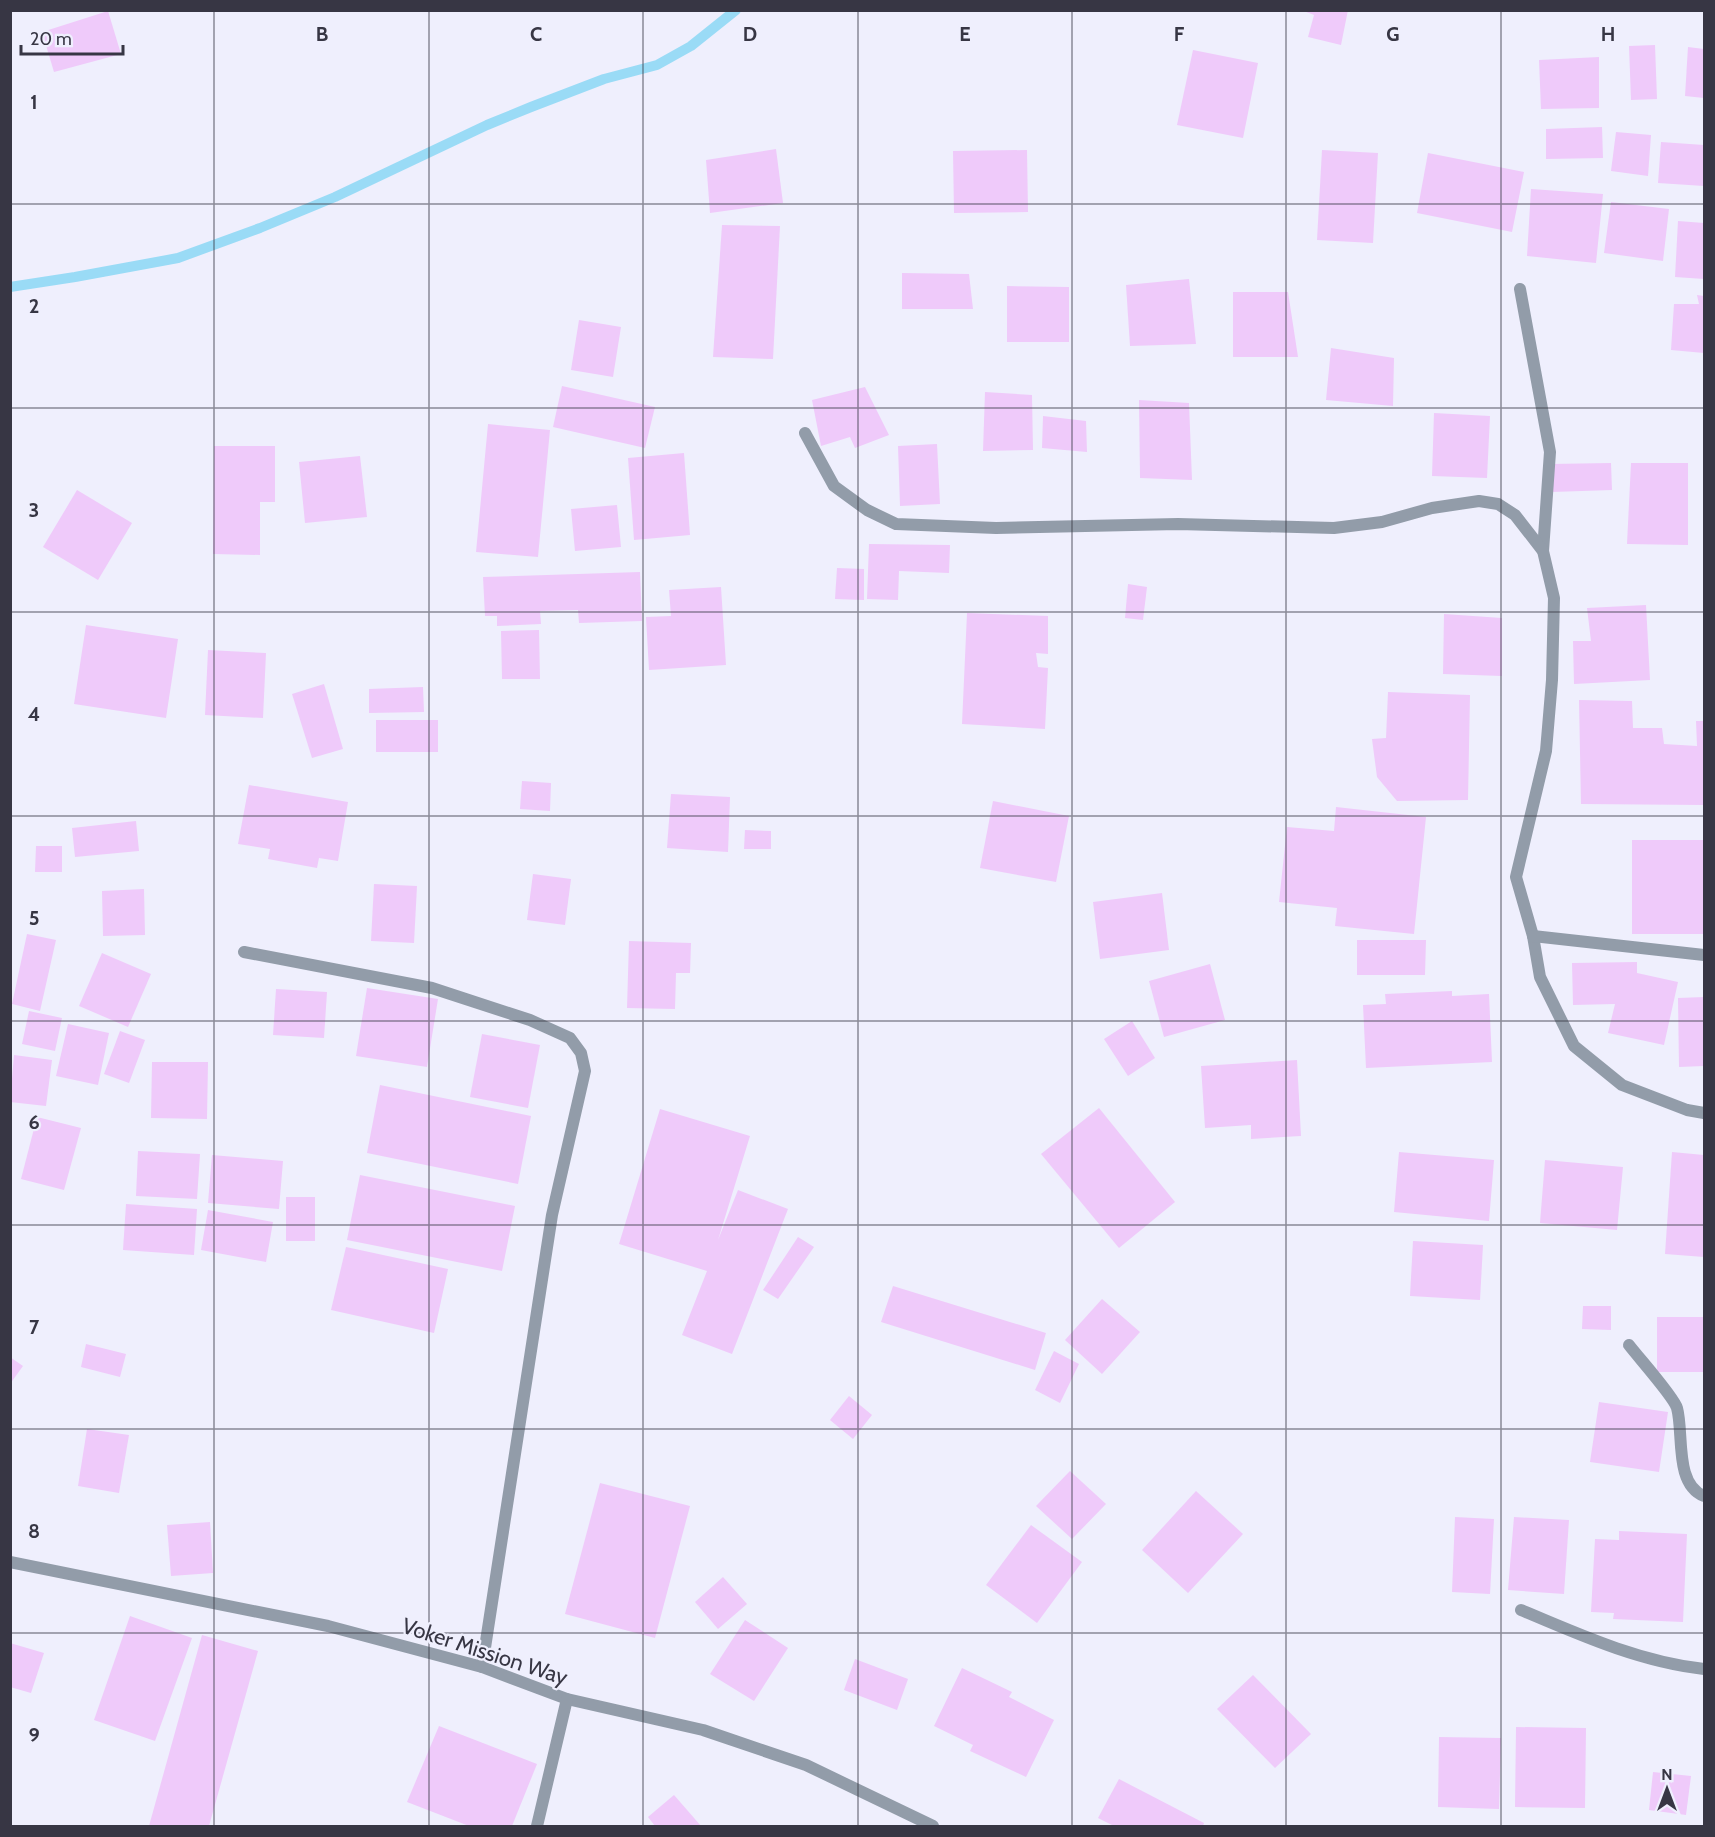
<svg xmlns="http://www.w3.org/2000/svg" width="1715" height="1837" viewBox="0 0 1715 1837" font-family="Cabin,sans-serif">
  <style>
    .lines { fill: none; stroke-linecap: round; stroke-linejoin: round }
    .stream { stroke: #9adbf6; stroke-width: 10 }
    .building { fill: #efcafa }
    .minor { stroke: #929ca9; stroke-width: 12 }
    .grid { fill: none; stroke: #373644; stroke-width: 1.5; stroke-opacity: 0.55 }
    .labels { text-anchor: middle; stroke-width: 4.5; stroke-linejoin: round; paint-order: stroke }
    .street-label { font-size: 22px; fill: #373644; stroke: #efeffd }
    .grid-label { font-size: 20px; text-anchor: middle; font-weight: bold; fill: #373644; stroke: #efeffd; stroke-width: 4.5; stroke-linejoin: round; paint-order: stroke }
  </style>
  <rect width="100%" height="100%" fill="#efeffd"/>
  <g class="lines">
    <!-- stream -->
    <polyline class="stream" points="10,287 75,277 178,258 260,228 335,197 487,125 531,107 604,79 657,65 691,46 736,10"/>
  </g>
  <!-- building -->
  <g class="building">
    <polygon points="1301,10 1348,10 1341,45 1308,37 1314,15"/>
    <polygon points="108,11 121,54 54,72 42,32"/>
    <polygon points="1655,45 1657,99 1631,100 1629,46"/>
    <polygon points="1688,47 1704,49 1704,98 1685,96"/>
    <polygon points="1193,50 1258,63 1243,138 1177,125"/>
    <polygon points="1599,57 1599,108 1541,109 1539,60"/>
    <polygon points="1602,127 1603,158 1546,159 1546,129"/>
    <polygon points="1616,132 1651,135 1648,176 1611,171"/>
    <polygon points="1661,142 1704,145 1704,186 1658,183"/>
    <polygon points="776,149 783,203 710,213 706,160"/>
    <polygon points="1027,150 1028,212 954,213 953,151"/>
    <polygon points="1322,150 1378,153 1373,243 1317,240"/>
    <polygon points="1428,153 1524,172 1512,232 1417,213"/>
    <polygon points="1531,189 1603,194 1596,263 1527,256"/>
    <polygon points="1611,202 1669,209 1663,261 1604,253"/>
    <polygon points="1678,221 1704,223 1704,279 1675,277"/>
    <polygon points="722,225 780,226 773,359 713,357"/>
    <polygon points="902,273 969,274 973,309 902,309"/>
    <polygon points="1189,279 1196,344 1130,346 1126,285"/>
    <polygon points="1007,286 1069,287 1069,342 1007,342"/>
    <polygon points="1233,292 1288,292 1298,357 1233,357"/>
    <polygon points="1697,295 1704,296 1704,353 1671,350 1674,304 1699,304"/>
    <polygon points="579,320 621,327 613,377 571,370"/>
    <polygon points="1331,348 1394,358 1393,406 1326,400"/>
    <polygon points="562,386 655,407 645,448 553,427"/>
    <polygon points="865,387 889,435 855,448 850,437 821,446 812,400"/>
    <polygon points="985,392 1032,395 1033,450 983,451"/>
    <polygon points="1139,400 1189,403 1192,480 1140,478"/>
    <polygon points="1434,413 1490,416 1487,478 1432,476"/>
    <polygon points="1043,416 1086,421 1087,452 1042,448"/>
    <polygon points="488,424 550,430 538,557 476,552"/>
    <polygon points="937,444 940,504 900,506 898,446"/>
    <polygon points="214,446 275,446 275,502 260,502 260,555 213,554"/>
    <polygon points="684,453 690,535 634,540 628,458"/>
    <polygon points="360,456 367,517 305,523 299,462"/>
    <polygon points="1611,463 1612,490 1552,492 1550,464"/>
    <polygon points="1631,463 1688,463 1688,545 1627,544"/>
    <polygon points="77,490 132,523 98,580 43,547"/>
    <polygon points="617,505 621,547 575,551 571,509"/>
    <polygon points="869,544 950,545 949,573 899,571 898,600 867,599"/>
    <polygon points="837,568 864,569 864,600 835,599"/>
    <polygon points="640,572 642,621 579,623 578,610 540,611 541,624 497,626 497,616 485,616 483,577"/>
    <polygon points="1128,584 1147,587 1143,620 1125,618"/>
    <polygon points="721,587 726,665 649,670 646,617 671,616 669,590"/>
    <polygon points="1646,605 1650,680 1574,684 1573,641 1591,641 1587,608"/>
    <polygon points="967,613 1048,616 1048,654 1036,653 1038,667 1048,668 1045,729 962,724"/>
    <polygon points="1444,614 1502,618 1502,676 1443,674"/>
    <polygon points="86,625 178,639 166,718 74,704"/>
    <polygon points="539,630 540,679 502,679 501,631"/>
    <polygon points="208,650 266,653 263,718 205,715"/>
    <polygon points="324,684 343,749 312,758 292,694"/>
    <polygon points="423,687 424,712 369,713 369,689"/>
    <polygon points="1388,692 1470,695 1468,800 1397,801 1377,777 1372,739 1386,738"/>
    <polygon points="1579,700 1632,701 1633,728 1662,728 1664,744 1697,746 1696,721 1704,721 1704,805 1581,804"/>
    <rect x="376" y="720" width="62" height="32"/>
    <polygon points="522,781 551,783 550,811 520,809"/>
    <polygon points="249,785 348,802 338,861 319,858 317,868 268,859 270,849 238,844"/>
    <polygon points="671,794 730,797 728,852 667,848"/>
    <polygon points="993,801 1069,816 1056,882 980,868"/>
    <polygon points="1336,807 1426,817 1414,934 1335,926 1337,908 1279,902 1287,827 1334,831"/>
    <polygon points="136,821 139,851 75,857 72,828"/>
    <polygon points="745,830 771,831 771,849 744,849"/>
    <rect x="1632" y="840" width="72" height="94"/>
    <polygon points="36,846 62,846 62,872 35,872"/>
    <polygon points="533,874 571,879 565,925 527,920"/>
    <polygon points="374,884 417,886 414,943 371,941"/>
    <polygon points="144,889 145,935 103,936 102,891"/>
    <polygon points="1162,893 1169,950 1100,959 1093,902"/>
    <polygon points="27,934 56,940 40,1011 12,1004"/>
    <polygon points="1357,940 1426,940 1425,975 1357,975"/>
    <polygon points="629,941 691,943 690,973 676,973 675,1009 627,1008"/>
    <polygon points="102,953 151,974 128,1027 79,1006"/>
    <polygon points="1637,962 1637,973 1678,982 1664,1045 1608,1033 1615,1004 1573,1005 1572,963"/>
    <polygon points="1210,964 1225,1020 1164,1037 1149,981"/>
    <polygon points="367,988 438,999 427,1067 356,1056"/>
    <polygon points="276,989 327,992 324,1038 273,1035"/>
    <polygon points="1452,991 1452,996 1489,994 1492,1062 1366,1068 1363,1005 1386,1004 1385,994"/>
    <polygon points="1704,997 1704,1066 1679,1067 1678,998"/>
    <polygon points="29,1011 62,1018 55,1051 22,1044"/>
    <polygon points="1132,1021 1155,1058 1128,1076 1104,1039"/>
    <polygon points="68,1024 109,1033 98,1085 56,1076"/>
    <polygon points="120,1031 145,1040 129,1083 104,1074"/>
    <polygon points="482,1034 540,1045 528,1108 470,1097"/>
    <polygon points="14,1055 52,1060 46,1106 10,1102"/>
    <polygon points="1297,1060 1301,1136 1251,1139 1251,1125 1205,1128 1201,1066"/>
    <polygon points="152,1062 208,1062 207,1119 151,1118"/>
    <polygon points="380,1085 531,1116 518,1184 367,1153"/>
    <polygon points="1099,1108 1175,1202 1119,1248 1041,1154"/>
    <polygon points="660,1109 750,1136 718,1240 738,1190 788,1209 732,1354 682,1335 707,1271 619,1244"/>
    <polygon points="37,1117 81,1128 64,1190 21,1179"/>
    <polygon points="138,1151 200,1154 197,1199 136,1196"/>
    <polygon points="1399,1152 1494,1160 1489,1221 1394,1212"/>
    <polygon points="1672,1152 1704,1155 1704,1257 1665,1254"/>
    <polygon points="212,1155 283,1161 279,1209 208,1203"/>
    <polygon points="1545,1160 1623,1167 1617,1230 1540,1223"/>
    <polygon points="360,1175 515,1206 502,1271 347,1240"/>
    <rect x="286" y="1197" width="29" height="44"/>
    <polygon points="126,1204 197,1209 194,1255 123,1250"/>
    <polygon points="208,1210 273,1222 266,1262 201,1250"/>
    <polygon points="798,1237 814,1247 778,1299 763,1290"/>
    <polygon points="1413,1241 1483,1245 1480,1300 1410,1296"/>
    <polygon points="346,1247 448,1269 434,1333 331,1310"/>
    <polygon points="893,1286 1046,1333 1035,1370 881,1322"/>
    <polygon points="1102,1299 1140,1332 1102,1374 1065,1340"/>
    <polygon points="1583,1306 1611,1306 1611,1330 1582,1329"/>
    <rect x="1657" y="1317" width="47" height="55"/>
    <polygon points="86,1344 126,1354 120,1377 81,1367"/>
    <polygon points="1054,1351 1079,1364 1060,1403 1035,1390"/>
    <polygon points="10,1357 23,1366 10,1384"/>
    <polygon points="849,1396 872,1415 853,1439 830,1420"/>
    <polygon points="1599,1402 1668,1412 1659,1472 1590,1462"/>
    <polygon points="87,1429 129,1435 119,1493 78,1486"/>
    <polygon points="1070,1471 1106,1504 1072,1539 1036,1506"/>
    <polygon points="600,1483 690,1506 655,1638 565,1614"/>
    <polygon points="1196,1491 1243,1534 1188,1593 1142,1550"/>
    <polygon points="1455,1517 1494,1519 1490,1594 1452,1592"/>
    <polygon points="1514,1517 1569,1520 1564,1594 1508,1590"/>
    <polygon points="210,1522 213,1573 171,1576 167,1525"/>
    <polygon points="1031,1525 1082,1562 1037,1623 986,1585"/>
    <polygon points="1619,1531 1687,1534 1683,1622 1613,1619 1614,1613 1591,1612 1595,1539 1619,1540"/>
    <polygon points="723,1577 747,1604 718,1629 695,1602"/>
    <polygon points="130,1616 192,1638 155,1741 94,1720"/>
    <polygon points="745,1620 788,1648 754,1701 710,1674"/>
    <polygon points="202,1635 258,1651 209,1826 149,1826"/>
    <polygon points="10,1643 44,1653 31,1693 10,1687"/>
    <polygon points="855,1659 908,1679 897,1710 844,1690"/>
    <polygon points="962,1668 1012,1692 1009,1697 1054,1720 1026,1777 970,1751 973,1745 934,1726"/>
    <polygon points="1253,1675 1311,1734 1275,1768 1217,1709"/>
    <polygon points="439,1726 537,1764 512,1826 469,1826 407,1802"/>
    <polygon points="1516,1727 1586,1728 1585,1808 1515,1807"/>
    <polygon points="1439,1737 1501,1738 1499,1809 1438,1807"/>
    <polygon points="1653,1772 1691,1776 1686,1815 1649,1810"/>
    <polygon points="1119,1779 1204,1823 1203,1826 1114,1826 1098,1818"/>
    <polygon points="674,1795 701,1826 655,1826 648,1817"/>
  </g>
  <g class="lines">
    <!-- minor -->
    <g class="minor">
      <polyline points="1520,289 1550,452 1543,551"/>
      <polyline points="805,433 834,486 867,510 896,524 996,528 1178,524 1334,528 1382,522 1432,508 1479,501 1498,504 1515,515 1543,551 1554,598 1552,680 1546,751 1516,877 1533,936 1540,977 1574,1046 1622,1085 1687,1110 1704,1113"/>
      <polyline points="1533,936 1704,955"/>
      <polyline points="244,952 432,988 530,1020 570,1038 581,1053 585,1071 552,1215 482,1667"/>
      <path d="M 1629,1345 C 1638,1357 1674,1397 1677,1408 C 1684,1433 1674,1484 1704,1496"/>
      <polyline points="10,1562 328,1626 482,1667 567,1699 703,1730 806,1765 933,1826"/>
      <path d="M 1521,1610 C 1580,1635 1640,1662 1704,1669"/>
      <polyline points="537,1826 567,1699"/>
    </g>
  </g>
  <!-- grid -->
  <path class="grid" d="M 214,10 L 214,1826M 429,10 L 429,1826M 643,10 L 643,1826M 858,10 L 858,1826M 1072,10 L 1072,1826M 1286,10 L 1286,1826M 1501,10 L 1501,1826M 10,204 L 1704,204M 10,408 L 1704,408M 10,612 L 1704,612M 10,816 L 1704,816M 10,1021 L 1704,1021M 10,1225 L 1704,1225M 10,1429 L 1704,1429M 10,1633 L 1704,1633"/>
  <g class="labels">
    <!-- street labels -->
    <g class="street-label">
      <text transform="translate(485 1651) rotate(18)" y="8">Voker Mission Way</text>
    </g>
  </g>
  <g class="grid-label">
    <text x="322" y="41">B</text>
    <text x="536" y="41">C</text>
    <text x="750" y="41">D</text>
    <text x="965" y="41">E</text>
    <text x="1179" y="41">F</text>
    <text x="1393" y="41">G</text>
    <text x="1608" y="41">H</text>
    <text x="34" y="109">1</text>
    <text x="34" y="313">2</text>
    <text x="34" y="517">3</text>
    <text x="34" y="721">4</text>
    <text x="34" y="925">5</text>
    <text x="34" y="1129">6</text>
    <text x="34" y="1334">7</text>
    <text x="34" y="1538">8</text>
    <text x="34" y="1742">9</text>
  </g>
  <!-- border -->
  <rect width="1715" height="1837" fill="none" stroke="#373644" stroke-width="24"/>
  <!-- north arrow -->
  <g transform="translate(1667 1789)" stroke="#efeffd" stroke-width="4.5" paint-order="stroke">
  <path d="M0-4.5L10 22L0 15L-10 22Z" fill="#373644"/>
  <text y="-9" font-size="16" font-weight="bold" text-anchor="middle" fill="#373644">N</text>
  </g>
  <!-- scale -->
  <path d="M21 45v9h102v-9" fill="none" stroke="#373644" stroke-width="3"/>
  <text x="30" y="45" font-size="18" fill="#373644" stroke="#efeffd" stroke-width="4.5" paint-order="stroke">20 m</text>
</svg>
